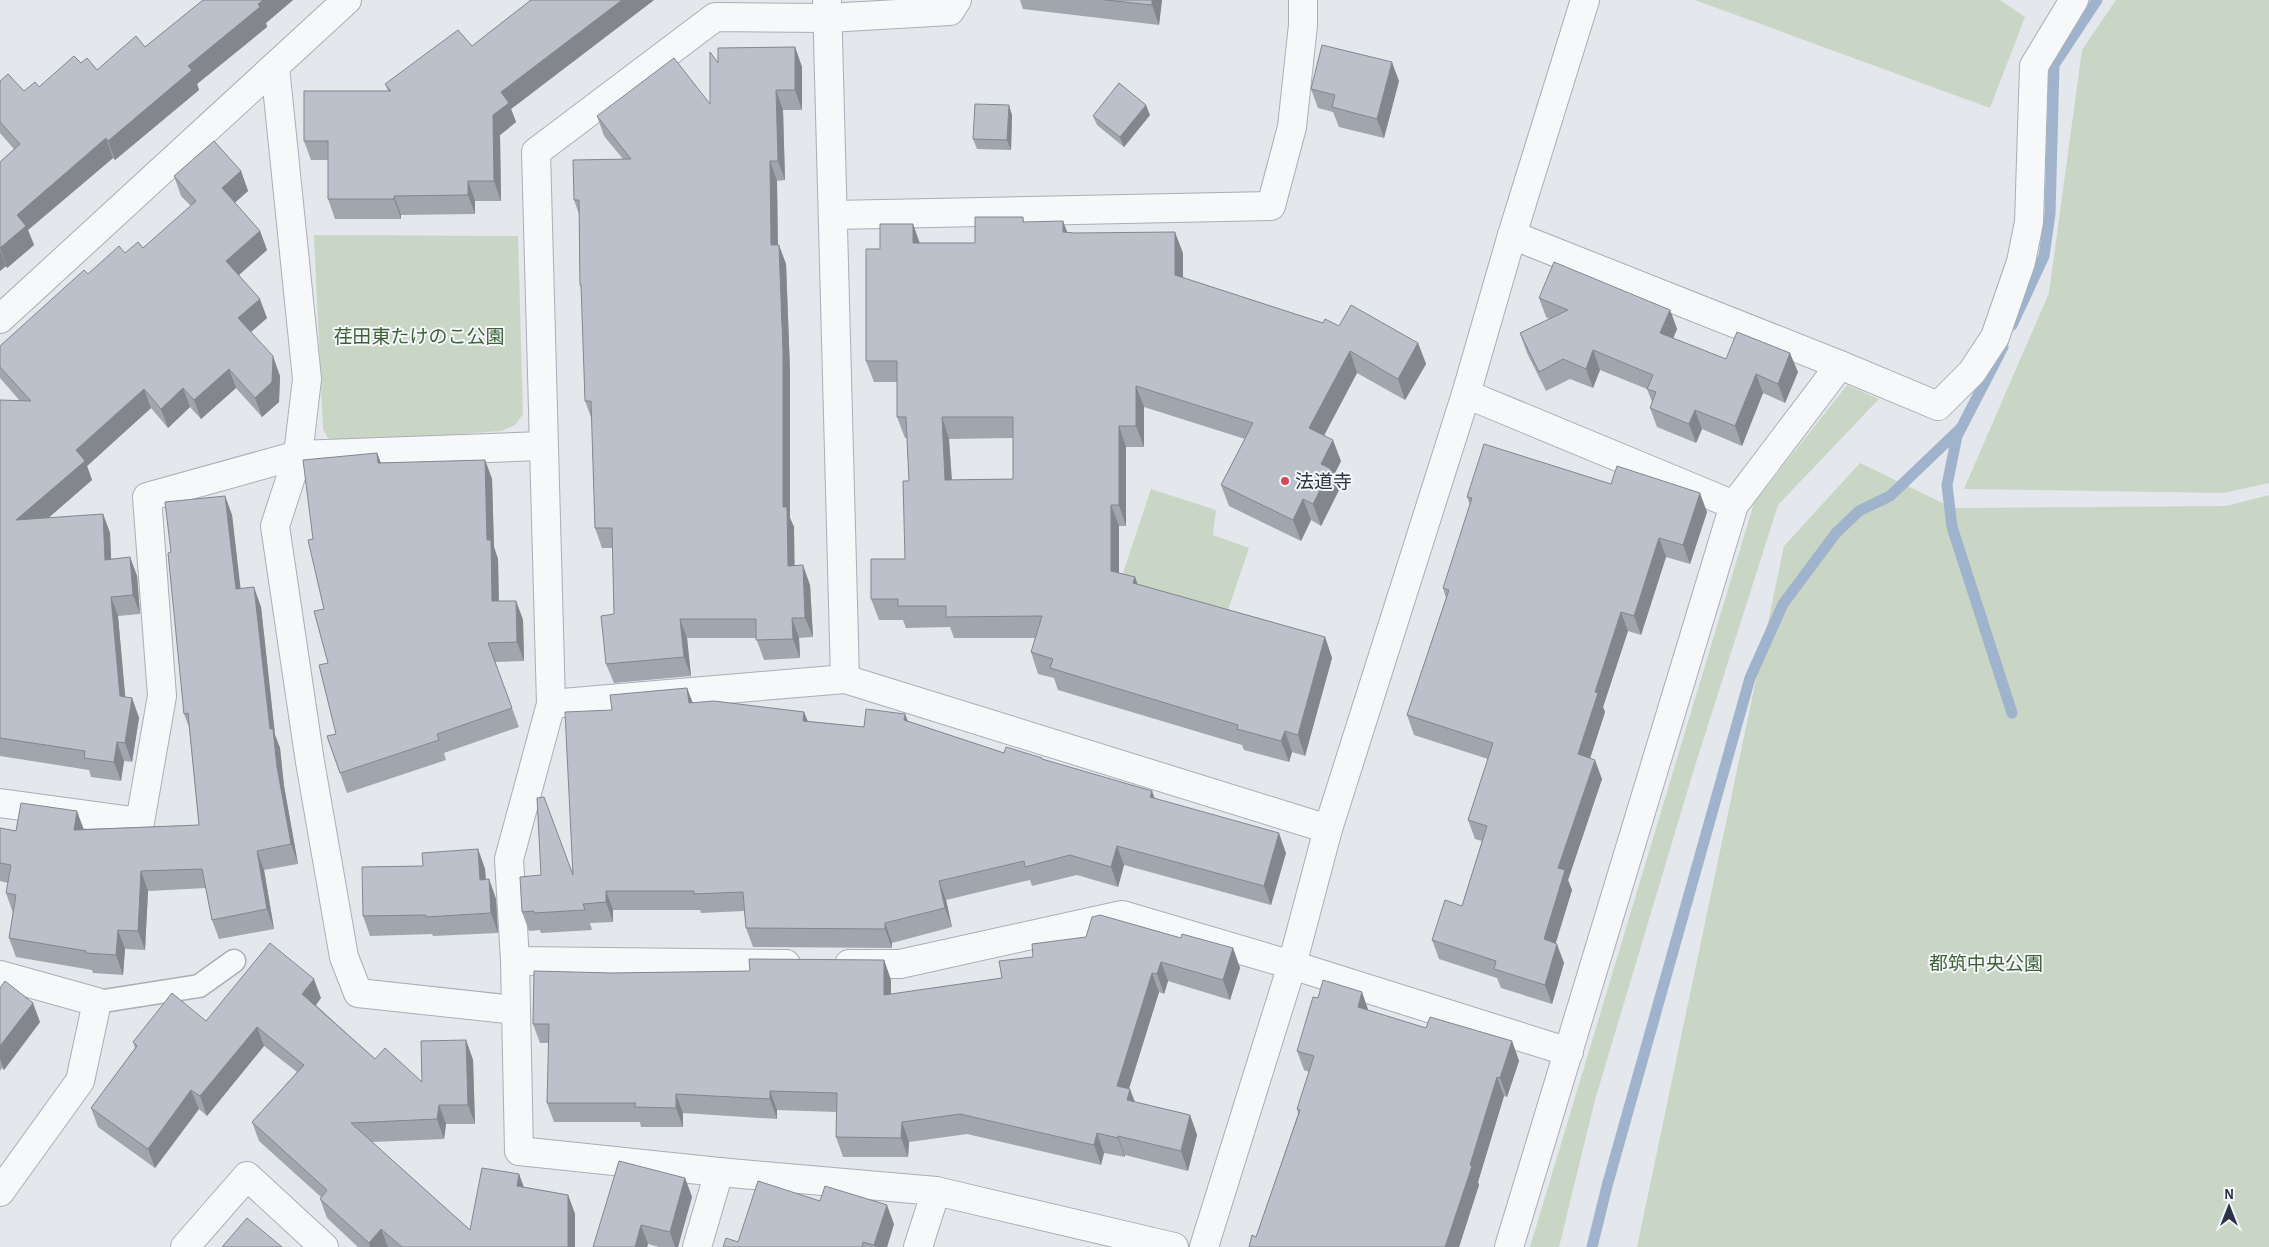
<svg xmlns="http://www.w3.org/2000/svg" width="2269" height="1247" viewBox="0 0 2269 1247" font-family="'Alegreya Sans','Noto Sans JP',sans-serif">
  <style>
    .green { fill: #c9d6c5 }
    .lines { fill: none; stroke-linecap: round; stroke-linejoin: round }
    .stream { stroke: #9fb4cc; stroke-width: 11 }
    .service-casing { stroke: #a9aeb7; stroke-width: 25 }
    .minor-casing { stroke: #a9aeb7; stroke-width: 30 }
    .tertiary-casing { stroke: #a9aeb7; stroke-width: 30 }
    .service { stroke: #f7f8fa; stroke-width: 22 }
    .minor { stroke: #f7f8fa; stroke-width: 28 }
    .tertiary { stroke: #f7f8fa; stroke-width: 28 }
    .wall { fill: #a1a5ae; fill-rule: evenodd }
    .shaded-wall { fill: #83868d }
    .building { fill: #bbc0ca; stroke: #83868d; fill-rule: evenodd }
    .poi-dot { fill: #d1495b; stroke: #f4f6f9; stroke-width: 2 }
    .labels { text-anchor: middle; stroke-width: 4; stroke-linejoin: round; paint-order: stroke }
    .park-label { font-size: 19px; fill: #3f6138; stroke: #f4f6f9 }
    .poi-label { font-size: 19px; fill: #2b3445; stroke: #f4f6f9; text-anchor: start }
  </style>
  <rect width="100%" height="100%" fill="#e4e7ec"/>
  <!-- green -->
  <g class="green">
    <polygon points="1695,0 2000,0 2025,17 1990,108"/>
    <polygon points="2116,0 2269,0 2269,483 2224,493 1964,489 2049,293 2082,50"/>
    <polygon points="314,235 518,236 523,414 515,425 501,431 340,443 328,438 323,429"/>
    <polygon points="1847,385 1879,399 1778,505 1694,769 1595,1100 1559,1247 1530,1247 1754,503"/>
    <polygon points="1860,463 1953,508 2226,506 2269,495 2269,1247 1637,1247 1784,546"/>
    <polygon points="1151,489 1216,510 1213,535 1249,548 1226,616 1120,582"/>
  </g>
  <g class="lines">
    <!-- stream -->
    <g class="stream">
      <polyline points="2012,325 2044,256 2050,214 2054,65 2097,0"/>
      <polyline points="2003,347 1957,436 1947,485 1952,527 2012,713"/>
      <polyline points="1592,1247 1607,1186 1750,678 1783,604 1836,533 1859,511 1890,496 1961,428"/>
    </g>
    <!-- service casing -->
    <g class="service-casing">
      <polyline id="service" points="97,1002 199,986 234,961"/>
    </g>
    <!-- minor casing -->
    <g class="minor-casing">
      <g id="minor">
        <polyline points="827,0 845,679 1328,829"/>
        <polyline points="957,0 950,11 828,18 715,17 536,152 551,704 509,859 515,961 519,1151 719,1172 936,1191 1174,1247"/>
        <polyline points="275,67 307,379 298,455 275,526 310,762 344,957 358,993 515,1010"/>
        <polyline points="833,215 1271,206 1292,127 1303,25 1303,0"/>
        <polyline points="1512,235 1840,365 1938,406 1972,372 1995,337 2021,262 2029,222 2034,66 2074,0"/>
        <polyline points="1466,394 1734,505 1509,1247"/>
        <polyline points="1734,505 1840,365"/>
        <polyline points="551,704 845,679"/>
        <polyline points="0,803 140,822 162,696 147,497 298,455 543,446"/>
        <polyline points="515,961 786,964"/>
        <polyline points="849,964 900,964 1122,915 1292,965 1569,1052"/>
        <polyline points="0,975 97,1002 80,1081 0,1192"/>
        <polyline points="185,1247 247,1176 324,1247"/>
        <polyline points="697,1247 719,1172"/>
        <polyline points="918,1247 936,1191"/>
      </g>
    </g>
    <!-- tertiary casing -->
    <g class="tertiary-casing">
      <g id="tertiary">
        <polyline points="0,319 347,0"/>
        <polyline points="1204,1247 1292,965 1328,829 1466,394 1512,235 1585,0"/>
      </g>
    </g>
    <!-- service -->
    <use href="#service" class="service"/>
    <!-- minor -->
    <use href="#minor" class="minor"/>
    <!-- tertiary -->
    <use href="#tertiary" class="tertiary"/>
  </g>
  <!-- wall -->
  <g class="wall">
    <polygon points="203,0 293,0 266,23 267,27 197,84 199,90 115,160 113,158 28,230 34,245 7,268 6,266 0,271 0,162 14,149 0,133 0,81 24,91 39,87 81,63 97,70 145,47"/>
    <polygon points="529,0 654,0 511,109 516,122 500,135 501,201 475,201 475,214 401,215 401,219 335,219 328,199 328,160 311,160 304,141 388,91 385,84 472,46 530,1"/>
    <polygon points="1020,0 1162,0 1159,25 1023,9"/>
    <polygon points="795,47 802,67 802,110 783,110 785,180 777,181 778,245 786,264 790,371 790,518 794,527 794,566 810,585 813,637 799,638 800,658 764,660 756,638 687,638 691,676 614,683 606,664 614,614 613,548 602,548 595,528 592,420 585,401 582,290 580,285 579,214 574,200 623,159 604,136 597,116 710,104 718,63"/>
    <polygon points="1399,81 1384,138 1339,127 1333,112 1318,108 1311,89"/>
    <polygon points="1012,115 1011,150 977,149 973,139"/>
    <polygon points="1150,115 1124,147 1097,125 1093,116"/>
    <polygon points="241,171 248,191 234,203 260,231 267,250 239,275 267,318 251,332 280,376 279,402 262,417 236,388 201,419 190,407 168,428 151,408 87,466 92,480 48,518 103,514 110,533 111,559 130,557 137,576 140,614 118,616 125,697 132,698 139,718 132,762 124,761 121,781 91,777 89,770 0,756 0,400 20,401 0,378 0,346 88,274 125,253 143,248 191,206 181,196 174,176"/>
    <path d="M 1023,217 L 1024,222 L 1067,232 L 1183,253 L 1183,278 L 1323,323 L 1418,343 L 1426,364 L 1405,400 L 1357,373 L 1324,435 L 1341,461 L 1334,475 L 1339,490 L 1321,526 L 1311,520 L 1301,541 L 1229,506 L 1221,485 L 1245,439 L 1144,407 L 1144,447 L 1126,447 L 1126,526 L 1119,526 L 1119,573 L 1135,577 L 1137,584 L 1325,637 L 1332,658 L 1305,756 L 1292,752 L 1289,762 L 1244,750 L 1242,745 L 1058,690 L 1054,678 L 1038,674 L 1031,652 L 1035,638 L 954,638 L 950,627 L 906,628 L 903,620 L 879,620 L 871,599 L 905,559 L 909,481 L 907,438 L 905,438 L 897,417 L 897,382 L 874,382 L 866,361 L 880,249 L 913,224 L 920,243 L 975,243 ZM 1013,438 L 1013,479 L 952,480 L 949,439 Z"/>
    <polygon points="1539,298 1670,310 1677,329 1673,338 1726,359 1798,372 1785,403 1763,393 1742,446 1702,429 1696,443 1657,427 1650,408 1652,402 1647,389 1600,370 1593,388 1570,379 1546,391 1527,353 1520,333 1549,319 1546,317"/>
    <polygon points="377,453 381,463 485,460 492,479 494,547 498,559 499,601 516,601 523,620 524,661 495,662 519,727 444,753 446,760 347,793 327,736 336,734 324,609 313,539"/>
    <polygon points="1611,484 1707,512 1690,564 1666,557 1641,635 1628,631 1603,707 1605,712 1590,758 1602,779 1568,880 1572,890 1555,943 1564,963 1552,1004 1501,988 1497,978 1439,959 1432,940 1462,906 1482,841 1475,839 1468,820 1488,759 1414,735 1407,715 1446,598 1443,588 1470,505 1467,497"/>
    <polygon points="225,496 232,515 240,589 261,607 275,735 280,748 284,786 298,864 264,870 274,929 219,939 212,920 206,888 148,891 145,950 125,949 123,975 93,973 92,970 16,957 9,938 13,913 6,893 8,883 0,881 0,828 16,831 84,829 199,825 189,727 184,714 171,552"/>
    <polygon points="687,688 693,703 804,712 808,721 864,727 905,714 908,721 1004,753 1043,760 1155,798 1286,853 1271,905 1124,865 1118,887 1077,875 1032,886 1030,880 946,900 952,927 892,943 892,948 753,947 746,928 744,911 701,913 700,910 613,910 613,922 590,923 592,930 541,933 540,930 529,931 522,912 573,875 612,710"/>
    <polygon points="478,849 485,869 486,880 489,879 496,899 498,933 433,936 432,934 370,936 363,916 423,866"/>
    <polygon points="1181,938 1233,948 1240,968 1230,1000 1168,981 1164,994 1159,992 1129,1088 1135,1102 1190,1115 1197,1135 1188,1171 1125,1155 1125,1157 1104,1153 1101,1165 967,1134 909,1142 908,1157 843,1157 836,1137 837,1112 777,1110 777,1119 683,1113 683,1127 641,1127 640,1122 554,1122 547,1103 549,1043 540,1043 533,1024 612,973 750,971 884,960 891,980 891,994 1002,978"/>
    <polygon points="0,988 40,1022 4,1070 2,1068 0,1071"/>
    <polygon points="321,998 316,1005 375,1059 422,1082 466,1040 473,1060 475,1124 446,1124 444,1139 372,1142 470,1230 519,1174 524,1187 568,1195 575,1214 575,1247 358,1247 327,1218 320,1199 321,1197 259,1141 252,1122 297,1072 264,1046 207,1116 199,1109 155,1168 98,1127 91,1108 135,1048 133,1042 206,1021"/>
    <polygon points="1369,1011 1426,1028 1512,1041 1519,1061 1507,1097 1504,1096 1478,1182 1479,1185 1459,1247 1249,1247 1256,1237 1298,1114 1297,1109 1309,1072 1304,1070 1297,1051"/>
    <polygon points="685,1178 692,1197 678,1247 659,1247 648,1244 647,1247 593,1247"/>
    <polygon points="894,1224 887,1247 723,1247 738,1242"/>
  </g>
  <!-- shaded-wall -->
  <g class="shaded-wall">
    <polygon points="263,0 293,0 266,23 267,27 197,84 199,90 115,160 108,141 188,66"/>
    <polygon points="622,0 654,0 511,109 516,122 500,135 501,201 494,181 493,115 501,92"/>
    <polygon points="1152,0 1162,0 1159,25 1152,5"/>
    <polygon points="795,47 802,67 802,110 795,90"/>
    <polygon points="1392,62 1399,81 1384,138 1377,119"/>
    <polygon points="776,90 783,110 785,180 778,161"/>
    <polygon points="1009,105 1012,115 1011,150 1007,140"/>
    <polygon points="1146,105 1150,115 1124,147 1120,137"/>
    <polygon points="106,138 113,158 28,230 34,245 7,268 0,248 17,215"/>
    <polygon points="770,161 777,181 778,264 771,245"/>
    <polygon points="241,171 248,191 229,208 222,188"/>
    <polygon points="468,181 475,201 475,214 468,195"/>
    <polygon points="394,196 401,215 401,219 394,199"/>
    <polygon points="1063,221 1071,242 1063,232"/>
    <polygon points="913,224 920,245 913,243"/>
    <polygon points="260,231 267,250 233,280 226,261"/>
    <polygon points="1175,232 1183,253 1183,297 1175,275"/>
    <polygon points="779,245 786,264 790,371 790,518 794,527 795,586 788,566 783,507"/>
    <polygon points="0,250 6,266 0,271"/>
    <polygon points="260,299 267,318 245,337 238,318"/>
    <polygon points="1670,310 1677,329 1667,353 1660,333"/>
    <polygon points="1418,343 1426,364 1405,400 1398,379"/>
    <polygon points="1593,350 1600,370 1593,388 1586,369"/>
    <polygon points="1350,351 1357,373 1317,449 1309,428"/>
    <polygon points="1790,353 1798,372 1785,403 1778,384"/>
    <polygon points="273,356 280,376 279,402 262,417 255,398"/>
    <polygon points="229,369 236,388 201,419 194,400"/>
    <polygon points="1756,374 1763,393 1742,446 1735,426"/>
    <polygon points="1136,386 1144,407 1144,447 1136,426"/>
    <polygon points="183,388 190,407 168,428 161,409"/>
    <polygon points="144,389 151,408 87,466 92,480 23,540 16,520 76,450"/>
    <polygon points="1695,410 1702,429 1696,443 1689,424"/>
    <polygon points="942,417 949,439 953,501 945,480"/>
    <polygon points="1119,426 1126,447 1126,526 1119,505"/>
    <polygon points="1333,440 1341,461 1334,475 1339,490 1321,526 1313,504 1321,464"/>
    <polygon points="377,453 384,472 378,463"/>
    <polygon points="485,460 492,479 494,547 498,559 499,620 492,601 487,540"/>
    <polygon points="1700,493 1707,512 1690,564 1683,545"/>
    <polygon points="225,496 232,515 243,609 236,589"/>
    <polygon points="1303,499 1311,520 1301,541 1293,520"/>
    <polygon points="1111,505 1119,526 1119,592 1111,571"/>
    <polygon points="103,514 110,533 112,579 105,560"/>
    <polygon points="1659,538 1666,557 1641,635 1634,616"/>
    <polygon points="130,557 137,576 140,614 133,595"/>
    <polygon points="803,565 810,585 813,637 805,618"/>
    <polygon points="1135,577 1143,598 1133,583"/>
    <polygon points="254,587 261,607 275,735 280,748 284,786 298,864 291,844 270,729"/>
    <polygon points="111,597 118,616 127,716 120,696"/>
    <polygon points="516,601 523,620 524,661 517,642"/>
    <polygon points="1621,612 1628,631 1603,707 1605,712 1585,774 1578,754 1595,692"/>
    <polygon points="792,618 799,638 800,658 793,639"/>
    <polygon points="680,619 687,638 691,676 684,657"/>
    <polygon points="1325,637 1332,658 1305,756 1298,735"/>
    <polygon points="687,688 694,707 689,703"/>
    <polygon points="132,698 139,718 132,762 125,743"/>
    <polygon points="804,712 811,731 803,721"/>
    <polygon points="905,714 912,733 904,720"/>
    <polygon points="1285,731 1292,752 1289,762 1281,741"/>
    <polygon points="117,742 124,761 121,781 114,762"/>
    <polygon points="1595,760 1602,779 1568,880 1572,890 1551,959 1544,939 1558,868"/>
    <polygon points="1152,791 1159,810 1150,797"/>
    <polygon points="77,811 84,830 74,830"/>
    <polygon points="1279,833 1286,853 1271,905 1264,886"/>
    <polygon points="1117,846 1124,865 1118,887 1111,867"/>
    <polygon points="478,849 485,869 487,900 480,880"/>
    <polygon points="257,851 264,870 274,929 267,909"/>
    <polygon points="141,871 148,891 145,950 138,931"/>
    <polygon points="489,879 496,899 498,933 491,913"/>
    <polygon points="939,881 946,900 952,927 945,908"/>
    <polygon points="606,891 613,910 613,922 606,902"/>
    <polygon points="885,923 892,943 892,948 885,929"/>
    <polygon points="118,930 125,949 123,975 116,955"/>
    <polygon points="1557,944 1564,963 1552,1004 1545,985"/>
    <polygon points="1233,948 1240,968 1230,1000 1223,980"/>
    <polygon points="884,960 891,980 891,1014 884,995"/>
    <polygon points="1161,962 1168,981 1164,994 1157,974"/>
    <polygon points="1152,973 1159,992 1124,1105 1117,1086"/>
    <polygon points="314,979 321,998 310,1013 302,994"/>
    <polygon points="1362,992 1369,1012 1358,1007"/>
    <polygon points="33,1003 40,1022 4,1070 0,1059 0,1046"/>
    <polygon points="257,1027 264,1046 207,1116 200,1096"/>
    <polygon points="466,1040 473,1060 475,1124 468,1105"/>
    <polygon points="1512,1041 1519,1061 1507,1097 1500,1078"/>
    <polygon points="1497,1077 1504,1096 1478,1182 1479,1185 1459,1247 1445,1247"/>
    <polygon points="1130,1089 1137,1108 1127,1100"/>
    <polygon points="191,1090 199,1109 155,1168 148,1149"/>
    <polygon points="770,1091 777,1110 777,1119 770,1099"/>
    <polygon points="676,1094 683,1113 683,1127 676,1108"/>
    <polygon points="439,1105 446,1124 444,1139 437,1119"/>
    <polygon points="1190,1115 1197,1135 1188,1171 1181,1151"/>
    <polygon points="902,1122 909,1142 908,1157 901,1138"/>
    <polygon points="1097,1133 1104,1153 1101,1165 1094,1145"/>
    <polygon points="1118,1136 1125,1155 1125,1157 1118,1138"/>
    <polygon points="519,1174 526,1194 517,1186"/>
    <polygon points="685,1178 692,1197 678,1247 675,1247 670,1232"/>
    <polygon points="568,1195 575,1214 575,1247 568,1247"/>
    <polygon points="887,1205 894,1224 887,1247 875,1247 874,1245"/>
    <polygon points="641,1225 648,1244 647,1247 635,1247"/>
    <polygon points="381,1229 388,1247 370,1247 369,1243"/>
  </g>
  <!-- building -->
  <g class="building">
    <polygon points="203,0 263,0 258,4 260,7 188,66 192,70 108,141 106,138 17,215 26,226 0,248 0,162 20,144 0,122 0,81 8,74 24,91 35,82 39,87 74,56 81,63 87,58 97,70 136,36 145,47"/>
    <polygon points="531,0 622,0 501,92 509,103 493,115 494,181 468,181 468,195 394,196 394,199 328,199 328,141 304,141 304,91 391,91 385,84 458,30 472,46"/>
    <polygon points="1105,0 1152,0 1152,5"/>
    <polygon points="1322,45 1392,62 1377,119 1332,107 1335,95 1311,89"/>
    <polygon points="795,47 795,90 776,90 778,161 770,161 771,245 779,245 783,352 783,507 787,507 788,566 803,565 805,618 792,618 793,639 756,640 756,619 680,619 684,657 606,664 601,616 614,614 612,528 595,528 591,401 585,401 581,285 580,285 579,200 574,200 573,160 631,159 597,116 674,58 710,104 710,52 718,63 718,48"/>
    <polygon points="1119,83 1146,105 1120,137 1093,116"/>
    <polygon points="975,104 1009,105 1007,140 973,139"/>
    <polygon points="214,141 241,171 222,188 260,231 226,261 260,299 238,318 273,356 272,382 255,398 229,369 194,400 183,388 161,409 144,389 76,450 85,461 16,520 103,514 105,560 130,557 133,595 111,597 120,696 132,698 125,743 117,742 114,762 84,758 85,751 0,738 0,400 31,401 0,367 0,346 84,270 88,274 119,246 125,253 138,242 143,248 196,201 174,176"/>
    <path d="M 975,217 L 1023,217 L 1023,222 L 1063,221 L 1063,232 L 1074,233 L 1175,232 L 1175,275 L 1323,323 L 1325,319 L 1339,326 L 1351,305 L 1418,343 L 1398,379 L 1350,351 L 1309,428 L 1333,440 L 1321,464 L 1331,469 L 1313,504 L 1303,499 L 1293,520 L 1221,485 L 1253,423 L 1136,386 L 1136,426 L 1119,426 L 1119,505 L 1111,505 L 1111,571 L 1135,577 L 1133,583 L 1325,637 L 1298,735 L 1285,731 L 1281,741 L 1237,729 L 1238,725 L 1050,668 L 1053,659 L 1031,652 L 1042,616 L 946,617 L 946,606 L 898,606 L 898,599 L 871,599 L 871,559 L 905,559 L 903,481 L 909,481 L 906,417 L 897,417 L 897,361 L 866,361 L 866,249 L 880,249 L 880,224 L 913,224 L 913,243 L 975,243 ZM 942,417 L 1013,417 L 1013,479 L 945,480 Z"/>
    <polygon points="1554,262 1670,310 1660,333 1726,359 1737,332 1790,353 1778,384 1756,374 1735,426 1695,410 1689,424 1650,408 1656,392 1647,389 1653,375 1593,350 1586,369 1563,359 1539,372 1520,333 1568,310 1539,298"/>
    <polygon points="1484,444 1611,484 1617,466 1700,493 1683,545 1659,538 1634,616 1621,612 1595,692 1598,693 1578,754 1595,760 1558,868 1565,870 1544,939 1557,944 1545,985 1494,969 1496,961 1432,940 1445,900 1462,906 1487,826 1468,820 1493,743 1407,715 1449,590 1443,588 1472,498 1467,497"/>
    <polygon points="377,453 378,463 485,460 487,540 491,540 492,601 516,601 517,642 488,643 512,708 437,734 439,740 340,773 327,736 336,734 319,665 328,663 314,611 324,609 308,540 313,539 303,460"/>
    <polygon points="225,496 236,589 254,587 270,729 273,729 277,767 291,844 257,851 267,909 212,920 202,869 141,871 138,931 118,930 116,955 86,953 86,951 9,938 16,895 6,893 11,865 0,863 0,828 16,831 21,803 77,811 74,830 199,825 188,713 184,714 168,553 171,552 165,502"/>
    <polygon points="687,688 689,703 714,701 804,712 803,721 864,727 866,709 905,714 904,720 1004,753 1006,747 1042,758 1042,759 1152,791 1150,797 1279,833 1264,886 1117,846 1111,867 1070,855 1025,867 1024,861 939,881 945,908 885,923 885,929 746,928 743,892 694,894 694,891 606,891 606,902 583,904 585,910 534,913 534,911 522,912 520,877 541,875 537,798 544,797 573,875 565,712 612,710 610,695"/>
    <polygon points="478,849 480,880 489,879 491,913 426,917 426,915 363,916 362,867 423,866 422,853"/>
    <polygon points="1100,915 1181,938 1182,934 1233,948 1223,980 1161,962 1157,974 1152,973 1117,1086 1130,1089 1127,1100 1190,1115 1181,1151 1118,1136 1118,1138 1097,1133 1094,1145 960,1114 902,1122 901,1138 836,1137 837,1093 770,1091 770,1099 676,1094 676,1108 634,1107 636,1103 547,1103 549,1024 533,1024 534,971 612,973 750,971 749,959 884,960 884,995 1002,978 999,961 1033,957 1032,944 1086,937 1092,917"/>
    <polygon points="270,943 314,979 302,994 375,1059 385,1048 422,1082 421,1041 466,1040 468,1105 439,1105 437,1119 351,1123 470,1230 482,1168 519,1174 517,1186 568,1195 568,1247 402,1247 381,1229 369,1243 320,1199 327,1190 252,1122 304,1065 257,1027 200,1096 191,1090 148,1149 91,1108 137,1046 133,1042 172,993 206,1021"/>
    <polygon points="1323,980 1362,992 1358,1007 1426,1028 1430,1017 1512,1041 1500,1078 1497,1077 1470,1165 1472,1166 1445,1247 1249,1247 1252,1235 1256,1237 1300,1110 1297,1109 1314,1056 1297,1051 1313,997 1318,998"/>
    <polygon points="5,981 33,1003 0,1046 0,988"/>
    <polygon points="619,1161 685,1178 670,1232 641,1225 635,1247 593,1247"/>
    <polygon points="758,1181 820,1201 825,1186 887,1205 874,1245 863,1242 862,1247 723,1247 726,1238 738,1242"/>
    <polygon points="247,1218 282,1247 222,1247"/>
  </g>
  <!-- markers -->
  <circle class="poi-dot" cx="1285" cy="481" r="5"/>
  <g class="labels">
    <!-- park labels -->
    <g class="park-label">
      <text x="419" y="343">荏田東たけのこ公園</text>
      <text x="1986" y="970">都筑中央公園</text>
    </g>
    <!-- poi labels -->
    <g class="poi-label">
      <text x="1295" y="488">法道寺</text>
    </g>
  </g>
  <!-- north arrow -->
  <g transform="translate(2229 1207)" stroke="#f4f6f9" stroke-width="4" paint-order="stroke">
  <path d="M0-4L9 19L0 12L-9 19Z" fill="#2b3445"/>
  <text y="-8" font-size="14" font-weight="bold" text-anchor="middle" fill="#2b3445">N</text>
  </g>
</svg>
